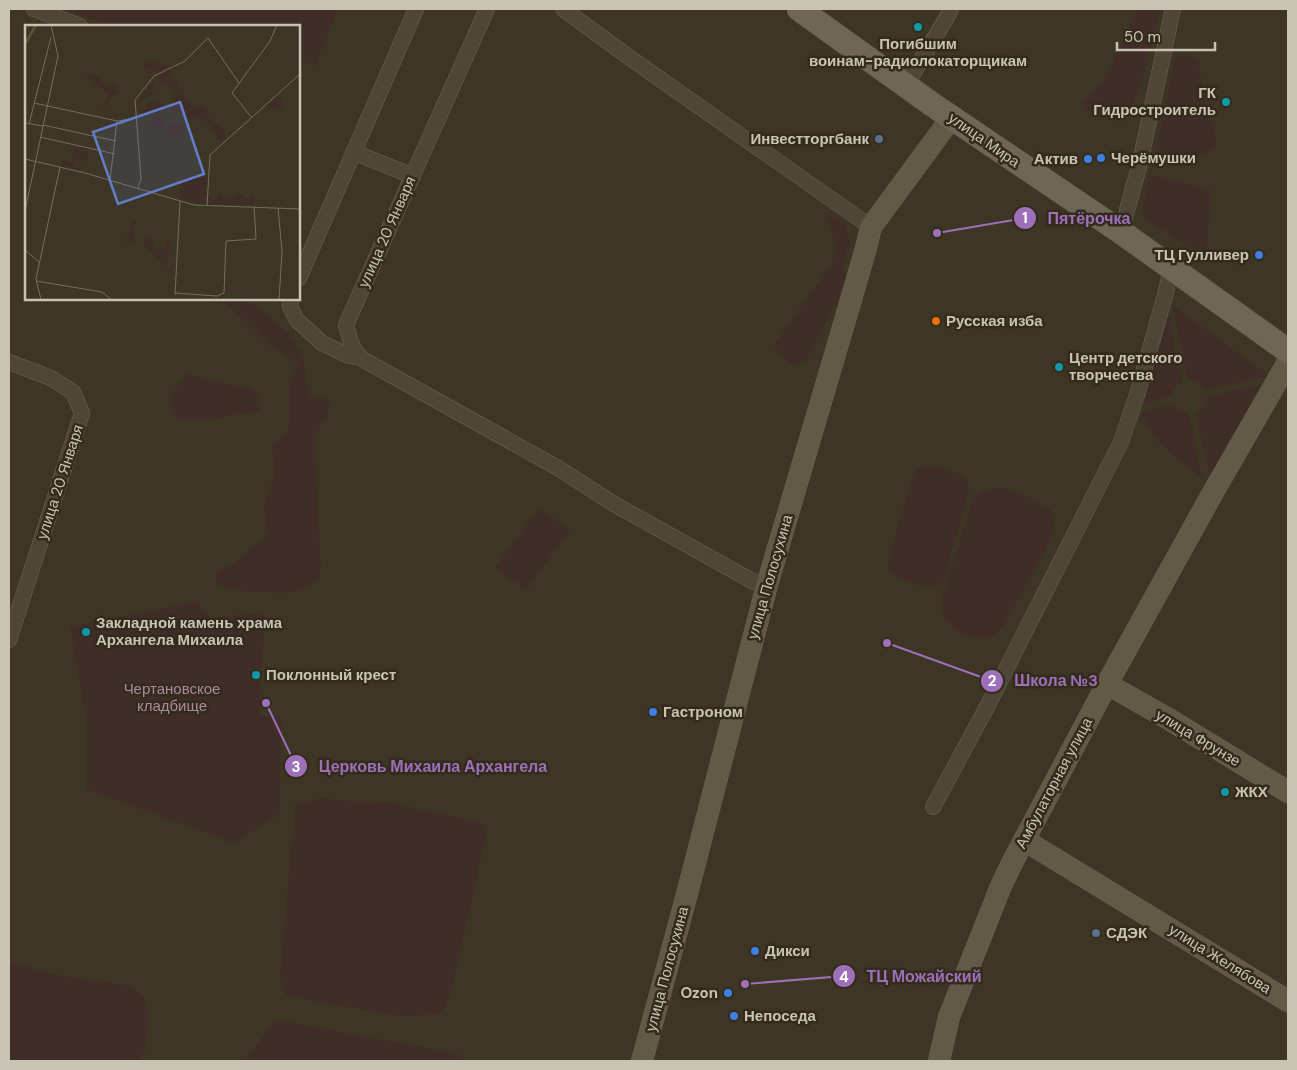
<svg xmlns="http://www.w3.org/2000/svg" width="1297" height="1070" viewBox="0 0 1297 1070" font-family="'DM Sans',sans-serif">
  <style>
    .green { fill: #412d28 }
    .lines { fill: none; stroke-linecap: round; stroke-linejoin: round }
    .street-casing { stroke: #6c6556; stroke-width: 16 }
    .secondary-casing { stroke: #6c6556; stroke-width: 22 }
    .primary-casing { stroke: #5a5344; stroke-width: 25 }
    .street { stroke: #4e4738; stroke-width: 15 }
    .secondary { stroke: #605a47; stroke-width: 21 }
    .primary { stroke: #6e6656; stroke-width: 24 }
    .culture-dot { fill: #0f9aa8; stroke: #332c1d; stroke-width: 2 }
    .service-dot { fill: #5c6f8a; stroke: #332c1d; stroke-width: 2 }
    .shop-dot { fill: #3f7fe0; stroke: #332c1d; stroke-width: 2 }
    .food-dot { fill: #e8710a; stroke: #332c1d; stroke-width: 2 }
    .labels { text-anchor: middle; stroke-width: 5; stroke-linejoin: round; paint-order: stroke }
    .poi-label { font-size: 15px; font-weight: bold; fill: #c9c3b4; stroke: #332c1d; text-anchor: start }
    .street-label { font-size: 15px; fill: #c9c3b4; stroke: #332c1d }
    .park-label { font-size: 15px; fill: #ad89a1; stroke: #332c1d }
    .inset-river { fill: none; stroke: #5e5134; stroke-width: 2.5 }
    .inset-road { fill: none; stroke: #756e5e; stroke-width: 1 }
    .view { fill: #627dca; fill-opacity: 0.15; stroke: #627dca; stroke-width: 2.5 }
    .inset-edge { fill: none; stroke: #c9c3b4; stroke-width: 2.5 }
    .leader { fill: none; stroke: #9e70ba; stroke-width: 2 }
    .callout-dot { fill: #9e70ba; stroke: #332c1d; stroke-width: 2 }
    .mark-label { font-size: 15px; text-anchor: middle; font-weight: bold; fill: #fff }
    .callout-label { font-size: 16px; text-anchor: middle; font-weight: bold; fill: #9e70ba; stroke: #332c1d; stroke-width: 5; stroke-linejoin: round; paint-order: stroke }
  </style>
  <rect width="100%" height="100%" fill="#3d3625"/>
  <!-- green -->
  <g class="green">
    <polygon points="66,9 338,9 315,66 299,60 299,26 112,26"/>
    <polygon points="1138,9 1161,9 1141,84 1130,109 1124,114 1110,120 1095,116 1086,111 1082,102 1089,95 1099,87 1109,71"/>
    <path d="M 1180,54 L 1189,55 L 1198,60 C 1201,76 1203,92 1207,107 C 1209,117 1214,127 1216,137 C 1220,164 1172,157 1157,156 L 1156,152 L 1175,59 Z"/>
    <polygon points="1150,175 1211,190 1206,258 1141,216"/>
    <path d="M 830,216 C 846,219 846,229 851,243 L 846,253 L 843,265 L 846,276 L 837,302 L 812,348 L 806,362 L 793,366 L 783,358 L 774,345 L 831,265 L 836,252 L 836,244 L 826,219 Z"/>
    <polygon points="229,299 245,299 267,314 290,335 304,358 305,374 310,396 330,400 328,413 315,435 317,497 321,568 317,581 308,587 289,593 235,591 217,585 215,575 220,569 230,566 268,535 264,506 275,475 272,445 288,433 289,422 289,382 300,365 270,345 225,302"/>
    <path d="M 1172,305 L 1270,376 L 1205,390 C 1200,384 1196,381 1188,380 Z"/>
    <polygon points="1166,307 1182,381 1174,388 1170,397 1138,406"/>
    <polygon points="186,374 222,383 251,388 259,394 260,402 259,411 205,420 177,420 172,412 171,396"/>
    <path d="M 1265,384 L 1211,482 L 1196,413 C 1201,409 1207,404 1207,396 Z"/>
    <polygon points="1172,404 1179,409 1189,414 1202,478 1174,456 1156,439 1140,412"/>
    <path d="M 928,464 L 962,475 C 968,480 969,485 969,492 L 944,579 C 941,584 937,586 931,587 C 923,588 894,578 890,572 C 888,568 888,564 888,560 L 913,476 C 916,469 921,466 928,464 Z"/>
    <path d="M 1004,488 C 1015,492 1045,502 1051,511 C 1057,522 1051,538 1046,549 L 1003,627 L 990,638 L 981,639 L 973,637 L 956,630 L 946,621 L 943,615 L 941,608 L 941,601 L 973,499 C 981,488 992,489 1004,488 Z"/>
    <polygon points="539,508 570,530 526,590 495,568"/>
    <polygon points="196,601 210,618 265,613 259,716 281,717 280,813 234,843 86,789 86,716 70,627"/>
    <polygon points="320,798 349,801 388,802 476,822 488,827 450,996 445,1007 439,1014 400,1016 286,996 280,978 295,805"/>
    <polygon points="9,961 50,974 131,986 145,998 148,1018 146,1050 137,1061 9,1061"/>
    <polygon points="275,1020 456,1053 466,1061 245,1061"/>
  </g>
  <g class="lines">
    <!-- street casing -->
    <g class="street-casing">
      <g id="street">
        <polyline points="34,9 80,26"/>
        <path d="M 487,9 L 346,325 C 349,337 353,353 364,360 L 558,468 L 614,504 L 754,582 L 767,585"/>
        <polyline points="563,9 633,60 871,227"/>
        <polyline points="906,85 947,17 951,9"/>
        <polyline points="353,152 413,176"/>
        <polyline points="1121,232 1139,167 1173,9"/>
        <polyline points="299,278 416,9"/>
        <polyline points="291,299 290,307 297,320 322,343 349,356 359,357"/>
        <polyline points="9,362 51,378 73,392 82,413 9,640"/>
        <polyline points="933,807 988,705 1121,442 1137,395 1166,292 1171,268"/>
      </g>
    </g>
    <!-- secondary casing -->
    <g class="secondary-casing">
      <g id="secondary">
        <polyline points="1107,684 1167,718 1288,792"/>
        <polyline points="1024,840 1288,1001"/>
        <polyline points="642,1061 687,894 767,585 851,300 866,248 871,227 952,117"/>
        <polyline points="939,1061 949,1017 1001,886 1013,861 1107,684 1211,496 1288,362"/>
      </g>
    </g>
    <!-- primary casing -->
    <g class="primary-casing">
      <polyline id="primary" points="799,9 933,105 1121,232 1288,351"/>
    </g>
    <!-- street -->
    <use href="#street" class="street"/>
    <!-- secondary -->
    <use href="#secondary" class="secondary"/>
    <!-- primary -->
    <use href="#primary" class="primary"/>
  </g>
  <!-- markers -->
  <g class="culture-dot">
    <circle cx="918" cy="27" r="5"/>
    <circle cx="1226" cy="102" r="5"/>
    <circle cx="1059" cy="367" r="5"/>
    <circle cx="86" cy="632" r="5"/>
    <circle cx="256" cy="675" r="5"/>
    <circle cx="1225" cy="792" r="5"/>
  </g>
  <g class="service-dot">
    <circle cx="879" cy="139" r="5"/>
    <circle cx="1096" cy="933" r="5"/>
  </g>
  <g class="shop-dot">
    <circle cx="1101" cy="158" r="5"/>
    <circle cx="1088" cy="159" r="5"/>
    <circle cx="1259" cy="255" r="5"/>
    <circle cx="653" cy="712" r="5"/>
    <circle cx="755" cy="951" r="5"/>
    <circle cx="728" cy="993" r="5"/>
    <circle cx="734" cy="1016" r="5"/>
  </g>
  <circle class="food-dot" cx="936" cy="321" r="5"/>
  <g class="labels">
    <!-- poi labels -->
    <g class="poi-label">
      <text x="918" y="49" text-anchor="middle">Погибшим<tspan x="918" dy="17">воинам-радиолокаторщикам</tspan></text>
      <text x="1216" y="98" text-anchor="end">ГК<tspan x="1216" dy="17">Гидростроитель</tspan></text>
      <text x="869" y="144" text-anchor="end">Инвестторгбанк</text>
      <text x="1111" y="163">Черёмушки</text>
      <text x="1078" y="164" text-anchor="end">Актив</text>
      <text x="1249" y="260" text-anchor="end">ТЦ Гулливер</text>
      <text x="946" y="326">Русская изба</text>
      <text x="1069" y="363">Центр детского<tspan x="1069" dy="17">творчества</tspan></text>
      <text x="96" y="628">Закладной камень храма<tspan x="96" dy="17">Архангела Михаила</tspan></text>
      <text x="266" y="680">Поклонный крест</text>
      <text x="663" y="717">Гастроном</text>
      <text x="1235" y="797">ЖКХ</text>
      <text x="1106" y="938">СДЭК</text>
      <text x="765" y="956">Дикси</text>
      <text x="718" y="998" text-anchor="end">Ozon</text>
      <text x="744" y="1021">Непоседа</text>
    </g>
    <!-- street labels -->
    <g class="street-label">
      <text transform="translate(984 140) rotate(35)" y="5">улица Мира</text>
      <text transform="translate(387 232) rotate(-66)" y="5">улица 20 Января</text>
      <text transform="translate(60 482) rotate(-72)" y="5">улица 20 Января</text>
      <text transform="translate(770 577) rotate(-74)" y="5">улица Полосухина</text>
      <text transform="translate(1198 738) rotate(31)" y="5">улица Фрунзе</text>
      <text transform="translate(1054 783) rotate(-62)" y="5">Амбулаторная улица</text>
      <text transform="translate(1220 959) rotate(32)" y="5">улица Желябова</text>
      <text transform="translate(667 969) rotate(-75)" y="5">улица Полосухина</text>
    </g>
    <!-- park labels -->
    <g class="park-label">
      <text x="172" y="694">Чертановское<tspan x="172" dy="17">кладбище</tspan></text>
    </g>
  </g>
  <!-- overview -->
  <g transform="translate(25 25)">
    <rect width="275" height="275" fill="#3d3625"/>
    <path d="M 123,35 L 141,41 L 143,42 L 129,47 L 118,43 ZM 146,45 L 144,51 L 152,57 L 153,63 L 160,63 L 157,67 L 161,77 L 171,83 L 177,79 L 188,99 L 194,100 L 202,109 L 197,116 L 193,115 L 180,94 L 161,94 L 159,85 L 146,86 L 151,68 L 142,58 L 135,59 L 134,52 L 136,47 ZM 58,49 L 73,51 L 84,64 L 89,58 L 94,59 L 88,63 L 96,67 L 89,69 L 74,91 L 84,71 L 74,60 L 69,60 L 69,56 ZM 130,56 L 127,70 L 113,78 L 117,68 ZM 255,71 L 258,85 L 242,82 L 249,74 ZM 122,78 L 139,78 L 137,87 L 114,88 L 122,84 ZM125 97a8 8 0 1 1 16 0a8 8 0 1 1-16 0ZM143 105a8 8 0 1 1 16 0a8 8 0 1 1-16 0ZM 50,121 L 65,124 L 53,124 L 53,126 L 64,127 L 62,137 L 50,132 L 48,142 L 56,141 L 56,145 L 36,141 L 38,134 L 47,136 ZM 163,150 L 182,150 L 180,179 L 155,174 L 157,152 ZM 193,169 L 209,174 L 210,169 L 218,169 L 219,174 L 229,170 L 229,180 L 184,180 L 183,177 L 193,174 ZM 109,195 L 112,196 L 109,202 L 109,219 L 100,217 ZM 118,211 L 128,211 L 128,224 L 140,224 L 141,214 L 145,214 L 142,242 L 119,221 Z" fill="#412d28"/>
    <path class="inset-river" d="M 0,19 L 11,0"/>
    <path class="inset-road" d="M 9,78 L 92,96 L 112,93M 227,93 L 207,68 L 245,16 L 252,0M 0,98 L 18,101M 4,99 L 26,12M 18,100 L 91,116M 15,112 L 90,129M 0,134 L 60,148 L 169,180 L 275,184M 85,155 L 92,96M 113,163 L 116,154 L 110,75 L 129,51 L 160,36 L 183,13 L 214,58M 182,181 L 185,130 L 275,49M 253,183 L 257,226 L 254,275M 0,186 L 33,31 L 26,0M 0,225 L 14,237M 11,256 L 77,267 L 87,275M 150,268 L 192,271 L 199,268 L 201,216 L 231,214 L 229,182M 150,270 L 155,176M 16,275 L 11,254 L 35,142"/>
    <path class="view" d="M 155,77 L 179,149 L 93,179 L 68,107 Z"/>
    <rect width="275" height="275" class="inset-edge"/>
  </g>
  <!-- callouts -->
  <path class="leader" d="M937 233L1025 218M887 643L992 681M266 703L296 766M745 984L844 976"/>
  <g class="callout-dot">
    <circle cx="937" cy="233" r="5"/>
    <circle cx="887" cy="643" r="5"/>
    <circle cx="266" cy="703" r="5"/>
    <circle cx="745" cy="984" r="5"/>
    <circle cx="1025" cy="218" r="12"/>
    <circle cx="992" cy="681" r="12"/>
    <circle cx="296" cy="766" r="12"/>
    <circle cx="844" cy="976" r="12"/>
  </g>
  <g class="mark-label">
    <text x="1025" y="223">1</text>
    <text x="992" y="686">2</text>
    <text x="296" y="772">3</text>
    <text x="844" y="982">4</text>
  </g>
  <g class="callout-label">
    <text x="1089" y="224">Пятёрочка</text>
    <text x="1056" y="686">Школа №3</text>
    <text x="433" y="772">Церковь Михаила Архангела</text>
    <text x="924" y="982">ТЦ Можайский</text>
  </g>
  <!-- border -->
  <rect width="1297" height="1070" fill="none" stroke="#c9c3b4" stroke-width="20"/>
  <!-- scale -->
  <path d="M1117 42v8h98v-8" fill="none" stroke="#c9c3b4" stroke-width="2.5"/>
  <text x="1124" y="42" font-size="15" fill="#c9c3b4" stroke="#332c1d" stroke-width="4" paint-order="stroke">50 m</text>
</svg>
